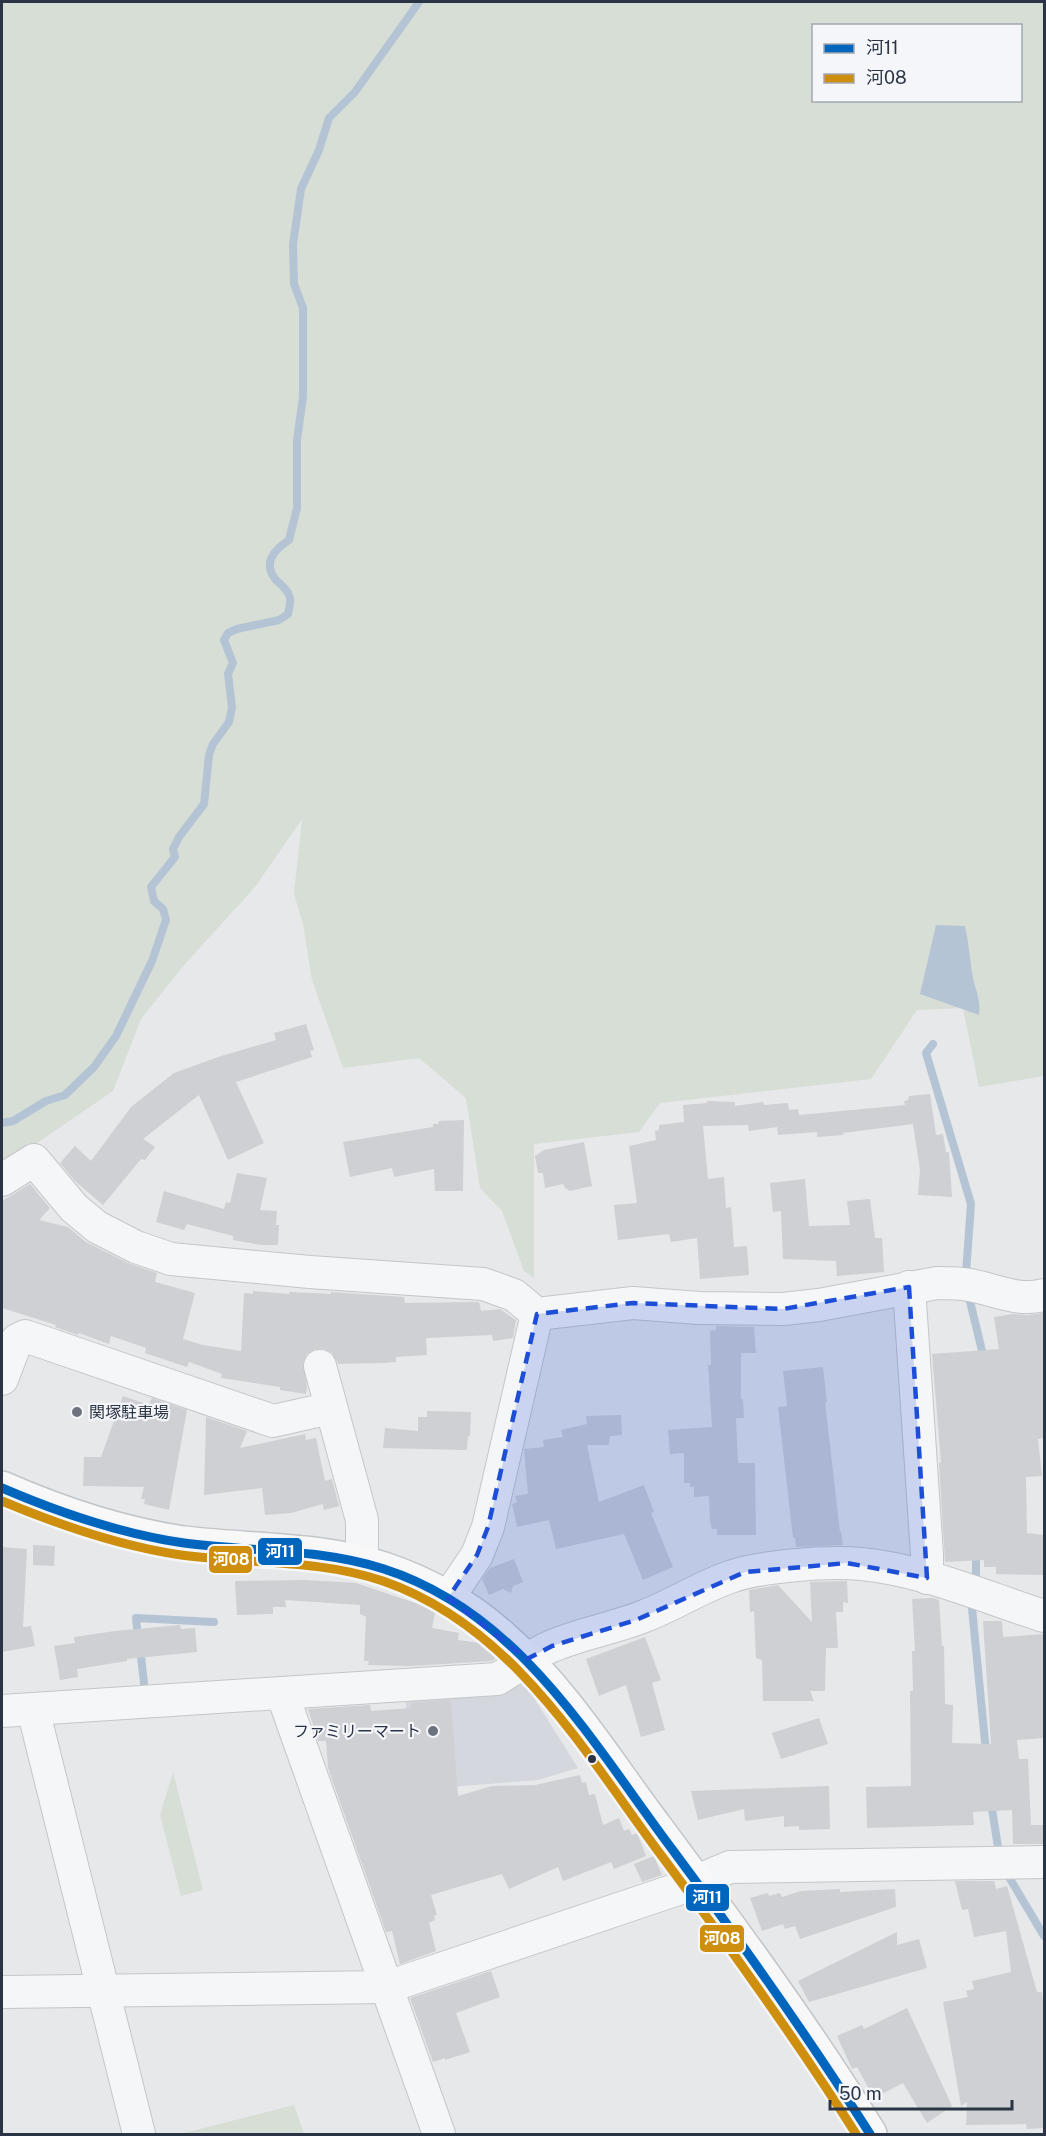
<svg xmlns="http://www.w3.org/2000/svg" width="1046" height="2136" viewBox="0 0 1046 2136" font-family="'Public Sans','Noto Sans JP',sans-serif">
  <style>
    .built { fill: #d4d7dd }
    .green { fill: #d6ded6; fill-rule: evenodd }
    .water { fill: #b4c4d5 }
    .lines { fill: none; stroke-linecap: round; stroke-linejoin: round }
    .stream { stroke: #b4c4d5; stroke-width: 8 }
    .building { fill: #ced0d3 }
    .minor-casing { stroke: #c4c6c8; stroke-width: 34 }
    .major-casing { stroke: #c2c5c8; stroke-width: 36 }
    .minor { stroke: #f5f6f7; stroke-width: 32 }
    .major { stroke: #f8f8f8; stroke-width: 33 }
    .bus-1-casing { stroke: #f4f6f9; stroke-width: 14 }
    .bus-2-casing { stroke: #f4f6f9; stroke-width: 14 }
    .bus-1 { stroke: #0065bd; stroke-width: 9 }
    .bus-2 { stroke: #ce8f0e; stroke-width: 9 }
    .marked { fill: #1d4ed8; fill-opacity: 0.2; stroke: #1d4ed8; stroke-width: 4.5; stroke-dasharray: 12 8; stroke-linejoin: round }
    .poi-dot { fill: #6c737f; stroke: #f4f6f9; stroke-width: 2 }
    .bus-dot { fill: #2b3445; stroke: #f4f6f9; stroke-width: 2 }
    .labels { text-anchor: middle; stroke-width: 4.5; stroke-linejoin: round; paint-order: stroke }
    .poi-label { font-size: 16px; fill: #2b3445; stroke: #f4f6f9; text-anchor: start }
    .line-badge { stroke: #f4f6f9; stroke-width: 2 }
    .badge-label { font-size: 16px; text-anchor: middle; font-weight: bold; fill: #fff }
  </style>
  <rect width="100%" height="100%" fill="#e6e8ea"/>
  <!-- built -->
  <polygon class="built" points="524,1682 578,1768 538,1780 411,1790 405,1691"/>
  <!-- green -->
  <g class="green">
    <path d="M 2,2 L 1044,2 L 1044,1076 L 979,1087 L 963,1008 L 917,1010 L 871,1079 L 660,1103 L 639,1132 L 534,1144 L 534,1278 L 524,1271 L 502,1211 L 480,1188 L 466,1098 L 419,1058 L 343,1068 L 312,980 L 303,924 L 294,894 L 302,819 L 255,887 L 185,964 L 141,1019 L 113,1091 L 2,1167 ZM 814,26 L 1020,26 L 1020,100 L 814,100 Z"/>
    <polygon points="173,1772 203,1890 181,1896 160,1815"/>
    <polygon points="294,2105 304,2134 180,2134"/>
  </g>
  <!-- water -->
  <path class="water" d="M 936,925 L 965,926 C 969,944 970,961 973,978 C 976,991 981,1001 979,1015 L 920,994 Z"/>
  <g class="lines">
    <!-- stream -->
    <g class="stream">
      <polyline points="933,1044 926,1053 971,1204 966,1273"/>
      <path d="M 2,1123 L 13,1121 L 46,1101 L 65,1095 L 94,1067 L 116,1036 L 152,961 L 166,920 L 163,909 L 154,901 L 151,887 L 175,857 L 173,849 L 179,837 L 204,804 L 209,755 L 213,744 L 229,722 L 232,707 L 228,674 L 233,663 L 224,640 L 228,633 L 237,629 L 279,620 L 288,614 C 289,608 292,601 289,595 C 287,589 280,584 276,580 C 262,563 274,550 289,540 L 297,508 L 297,440 L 303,397 L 303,308 L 294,284 L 293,244 L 301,189 L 319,150 L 329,118 L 355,92 L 419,2"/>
      <polyline points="969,1297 984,1359"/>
      <polyline points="976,1551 976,1579"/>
      <polyline points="972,1608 986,1752"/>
      <polyline points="138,1637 136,1618 214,1622"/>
      <polyline points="140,1648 145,1692"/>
      <polyline points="991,1803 999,1853"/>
      <polyline points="1006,1872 1044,1936"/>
    </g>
  </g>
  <!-- building -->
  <g class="building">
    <polygon points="306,1024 314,1050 310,1051 312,1057 236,1082 264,1143 228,1160 199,1095 143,1139 155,1147 145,1160 141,1159 103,1205 75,1181 60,1163 75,1146 91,1161 131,1107 174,1073 218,1057 276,1040 274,1033"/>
    <polygon points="930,1094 936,1135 943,1134 946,1152 949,1152 952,1197 918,1195 920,1170 913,1124 843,1133 843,1135 817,1137 817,1132 778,1135 777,1127 749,1131 748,1125 703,1126 708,1179 724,1177 726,1208 731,1207 734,1247 747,1246 749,1275 700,1279 697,1238 671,1242 669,1234 618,1240 614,1205 637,1203 629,1146 656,1140 655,1131 659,1130 659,1125 684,1122 683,1105 707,1103 707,1101 735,1102 735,1106 763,1102 764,1105 788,1103 789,1110 798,1109 799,1115 905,1105 904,1101 908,1100 909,1096"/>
    <polygon points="464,1120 463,1191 435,1191 434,1169 394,1177 392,1168 350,1177 343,1142 433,1127 433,1124 438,1124 439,1121"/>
    <polygon points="584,1142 592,1186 570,1191 565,1188 563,1184 545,1188 543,1173 538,1173 535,1156 544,1150"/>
    <polygon points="237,1173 267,1178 260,1210 277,1211 276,1225 279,1225 278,1245 261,1245 233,1240 233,1236 187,1224 184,1230 156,1222 164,1191 224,1209 226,1202 230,1203"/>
    <polygon points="805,1179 809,1226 850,1225 847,1201 870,1199 875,1238 882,1238 884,1272 837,1276 836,1261 783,1259 781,1211 773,1212 770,1183"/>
    <polygon points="30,1184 50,1208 39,1220 68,1227 86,1242 128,1263 157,1273 155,1282 195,1293 183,1339 203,1345 241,1351 244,1293 253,1294 253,1291 289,1294 289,1292 331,1294 331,1292 404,1297 405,1303 479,1302 481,1311 500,1309 516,1320 513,1338 493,1341 492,1335 426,1338 427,1355 396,1357 396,1362 382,1363 338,1364 332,1353 324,1349 315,1349 307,1354 303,1362 307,1387 306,1394 280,1390 280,1387 221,1378 222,1374 189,1362 187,1367 145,1353 146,1348 111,1336 109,1344 79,1333 78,1335 55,1327 56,1325 2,1308 2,1201"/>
    <polygon points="1044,1313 1044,1438 1038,1439 1042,1476 1026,1477 1027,1533 1044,1535 1044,1575 996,1574 996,1567 984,1567 984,1560 945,1562 939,1463 941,1462 932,1354 999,1349 994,1317 1013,1314 1028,1315"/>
    <polygon points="716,1326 754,1327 756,1353 741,1353 741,1399 743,1399 744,1418 736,1418 738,1463 755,1463 756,1535 717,1535 717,1529 712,1529 710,1521 709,1496 694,1497 694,1487 690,1487 690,1483 684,1483 684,1453 670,1454 668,1430 712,1427 708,1365 711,1365 710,1331 716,1330"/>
    <polygon points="823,1367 827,1402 825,1402 840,1532 841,1531 843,1545 796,1547 795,1538 793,1538 778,1407 787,1406 783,1371"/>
    <polygon points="123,1396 149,1405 152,1398 187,1410 169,1510 144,1504 145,1499 141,1499 144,1487 83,1486 84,1457 101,1457"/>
    <polygon points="427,1411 471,1412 470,1436 468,1436 467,1450 383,1448 385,1428 418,1431 418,1417 427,1417"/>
    <polygon points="621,1415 622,1435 610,1436 609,1445 587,1445 599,1502 644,1485 654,1512 651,1513 673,1567 643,1580 624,1534 556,1549 549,1520 517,1527 512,1504 517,1502 515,1496 528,1494 524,1449 544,1447 543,1440 563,1437 561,1430 587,1424 586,1416"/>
    <polygon points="206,1417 247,1431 240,1448 305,1434 306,1440 316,1438 325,1481 332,1479 339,1506 324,1510 323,1504 291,1513 265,1515 262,1488 204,1495"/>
    <polygon points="33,1545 55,1546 54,1566 33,1565"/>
    <polygon points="2,1547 27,1549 23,1627 31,1626 35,1646 2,1652"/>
    <polygon points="514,1559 523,1582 513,1586 511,1593 503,1589 489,1595 482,1579 490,1568"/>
    <polygon points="304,1580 356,1583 424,1606 435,1612 432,1628 459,1633 458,1640 480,1643 495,1657 495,1659 492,1661 411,1666 368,1665 369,1661 364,1661 366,1617 360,1614 360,1605 285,1600 286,1607 273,1607 273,1614 237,1615 235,1581"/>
    <polygon points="847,1581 848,1603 843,1602 843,1612 836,1612 838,1648 826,1648 825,1691 810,1691 814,1701 763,1701 762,1660 756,1658 754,1611 750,1612 749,1590 778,1585 812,1622 810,1582"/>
    <polygon points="933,1598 939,1600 942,1646 944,1646 945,1704 953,1705 952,1743 991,1744 983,1621 1002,1621 1003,1637 1044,1634 1044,1738 1017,1740 1019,1759 1028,1759 1031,1825 1044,1825 1044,1844 1013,1844 1012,1810 973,1812 974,1825 867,1828 866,1787 911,1786 910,1691 913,1691 912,1651 915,1651 912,1599"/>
    <polygon points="180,1625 181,1629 195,1628 197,1652 127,1659 127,1661 77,1669 78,1677 60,1680 54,1646 75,1643 74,1637 115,1631"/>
    <polygon points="645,1637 661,1680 652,1683 665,1730 641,1737 626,1685 599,1696 586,1659"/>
    <polygon points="451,1700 458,1796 492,1786 535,1785 580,1775 582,1783 586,1782 589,1795 595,1794 603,1825 619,1818 624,1831 629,1829 632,1835 637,1833 638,1835 646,1856 614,1869 611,1862 563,1881 558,1867 509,1889 502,1874 431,1895 437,1915 434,1916 435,1920 429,1923 436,1951 400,1964 392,1931 386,1932 328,1768 326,1741 318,1741 308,1709 370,1705 371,1711 411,1708 410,1703"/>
    <polygon points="819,1718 828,1744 781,1759 772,1733"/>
    <polygon points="829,1786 830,1829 799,1830 799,1826 784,1827 784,1816 745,1821 744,1809 698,1820 691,1791"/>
    <polygon points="654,1856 662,1875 642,1882 634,1864"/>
    <polygon points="955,1881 994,1881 996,1889 1007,1886 1037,1992 1042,1992 1044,2018 1044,2128 1027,2129 1026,2124 966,2125 967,2102 961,2106 943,2002 968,1997 966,1991 974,1989 972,1981 1011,1972 1006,1931 974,1937 968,1909 962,1910"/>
    <polygon points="840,1889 840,1892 895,1889 896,1907 800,1939 795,1926 785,1929 783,1924 762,1931 750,1898 768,1893 769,1896 780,1893 782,1897 801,1891"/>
    <polygon points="897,1932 897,1945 919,1939 927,1968 809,2002 798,1981"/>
    <polygon points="491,1971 500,1997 456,2013 470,2052 445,2060 445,2058 433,2062 410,1998"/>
    <polygon points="907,2008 952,2106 927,2123 903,2083 874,2098 857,2067 852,2069 837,2036 862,2025 864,2029"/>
  </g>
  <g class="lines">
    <!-- minor casing -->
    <g class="minor-casing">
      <g id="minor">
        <path d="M 2,1180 L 34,1160 L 74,1208 L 97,1227 L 136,1247 L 171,1259 L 310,1272 L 483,1284 L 514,1295 L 537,1314 L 633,1303 L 699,1308 L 783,1309 L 819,1305 L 937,1283 C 951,1283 965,1283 979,1287 C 1002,1293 1021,1301 1044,1295"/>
        <polyline points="909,1287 927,1555 927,1578"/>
        <polyline points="320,1366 362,1520 362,1563"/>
        <polyline points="2,1379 17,1340 25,1336 273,1421 331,1408"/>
        <polyline points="448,1598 477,1555 488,1527 537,1314"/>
        <polyline points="282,1693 439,2134"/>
        <polyline points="33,1709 139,2134"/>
        <path d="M 2,1711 L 497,1679 C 516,1669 532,1654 552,1646 C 582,1633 616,1628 647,1615 C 675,1604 701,1587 730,1577 C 760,1566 828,1561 861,1564 C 924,1570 984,1597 1044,1616"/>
        <polyline points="2,1992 387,1987 678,1889 730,1867 1044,1862"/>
      </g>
    </g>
    <!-- major casing -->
    <g class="major-casing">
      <path id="major" d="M 2,1488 C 59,1513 122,1534 184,1543 C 250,1551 320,1548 384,1569 C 428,1584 469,1607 503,1638 C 559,1687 601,1753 645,1813 C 723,1918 801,2022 870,2134"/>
    </g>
    <!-- minor -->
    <use href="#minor" class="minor"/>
    <!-- major -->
    <use href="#major" class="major"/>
    <!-- bus-1 casing -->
    <g class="bus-1-casing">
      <path id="bus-1" d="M 2,1488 C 60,1513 121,1534 184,1543 C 251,1552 319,1548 384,1569 C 518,1612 590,1739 669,1845 C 739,1939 807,2035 870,2134"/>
    </g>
    <!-- bus-2 casing -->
    <g class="bus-2-casing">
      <path id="bus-2" d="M 2,1501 C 59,1525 119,1546 181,1555 C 248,1564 318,1559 383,1581 C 513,1626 583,1750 661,1855 C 729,1946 795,2038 856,2134"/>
    </g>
    <!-- bus-1 -->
    <use href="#bus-1" class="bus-1"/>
    <!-- bus-2 -->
    <use href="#bus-2" class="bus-2"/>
  </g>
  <!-- marked area -->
  <path class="marked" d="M 909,1287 L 927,1578 L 847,1563 L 745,1572 L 636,1620 L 552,1646 L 527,1659 L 448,1598 L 477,1555 L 488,1527 L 537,1314 L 633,1303 L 783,1309 Z"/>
  <!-- markers -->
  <g class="poi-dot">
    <circle cx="77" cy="1412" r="6"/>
    <circle cx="433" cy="1731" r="6"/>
  </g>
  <circle class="bus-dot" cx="592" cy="1759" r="5"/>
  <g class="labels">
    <!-- poi labels -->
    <g class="poi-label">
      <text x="89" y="1418">関塚駐車場</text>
      <text x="421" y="1737" text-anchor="end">ファミリーマート</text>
    </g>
  </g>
  <g class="line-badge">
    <rect x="257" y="1537" width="46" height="29" rx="6" fill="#0065bd"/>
    <rect x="208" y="1545" width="45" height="29" rx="6" fill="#ce8f0e"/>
    <rect x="685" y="1883" width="45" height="29" rx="6" fill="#0065bd"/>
    <rect x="699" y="1924" width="46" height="29" rx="6" fill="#ce8f0e"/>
  </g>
  <g class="badge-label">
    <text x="280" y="1557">河11</text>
    <text x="231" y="1565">河08</text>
    <text x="707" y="1903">河11</text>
    <text x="722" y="1944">河08</text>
  </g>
  <!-- border -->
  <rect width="1046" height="2136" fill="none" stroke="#2b3445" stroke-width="6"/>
  <!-- legend -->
  <rect x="812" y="24" width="210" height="78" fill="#f4f6f9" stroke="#a4a8b1" stroke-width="1.5"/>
  <rect x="824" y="44" width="30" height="9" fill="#0065bd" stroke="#a4a8b1" stroke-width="1.5"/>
  <text x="866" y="54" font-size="18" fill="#2b3445">河11</text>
  <rect x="824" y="74" width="30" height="9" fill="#ce8f0e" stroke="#a4a8b1" stroke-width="1.5"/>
  <text x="866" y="84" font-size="18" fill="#2b3445">河08</text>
  <!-- scale -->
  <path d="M830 2100v9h182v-9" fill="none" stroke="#2b3445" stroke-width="3"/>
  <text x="839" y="2100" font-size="18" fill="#2b3445" stroke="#f4f6f9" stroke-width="4.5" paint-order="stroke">50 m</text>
</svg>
